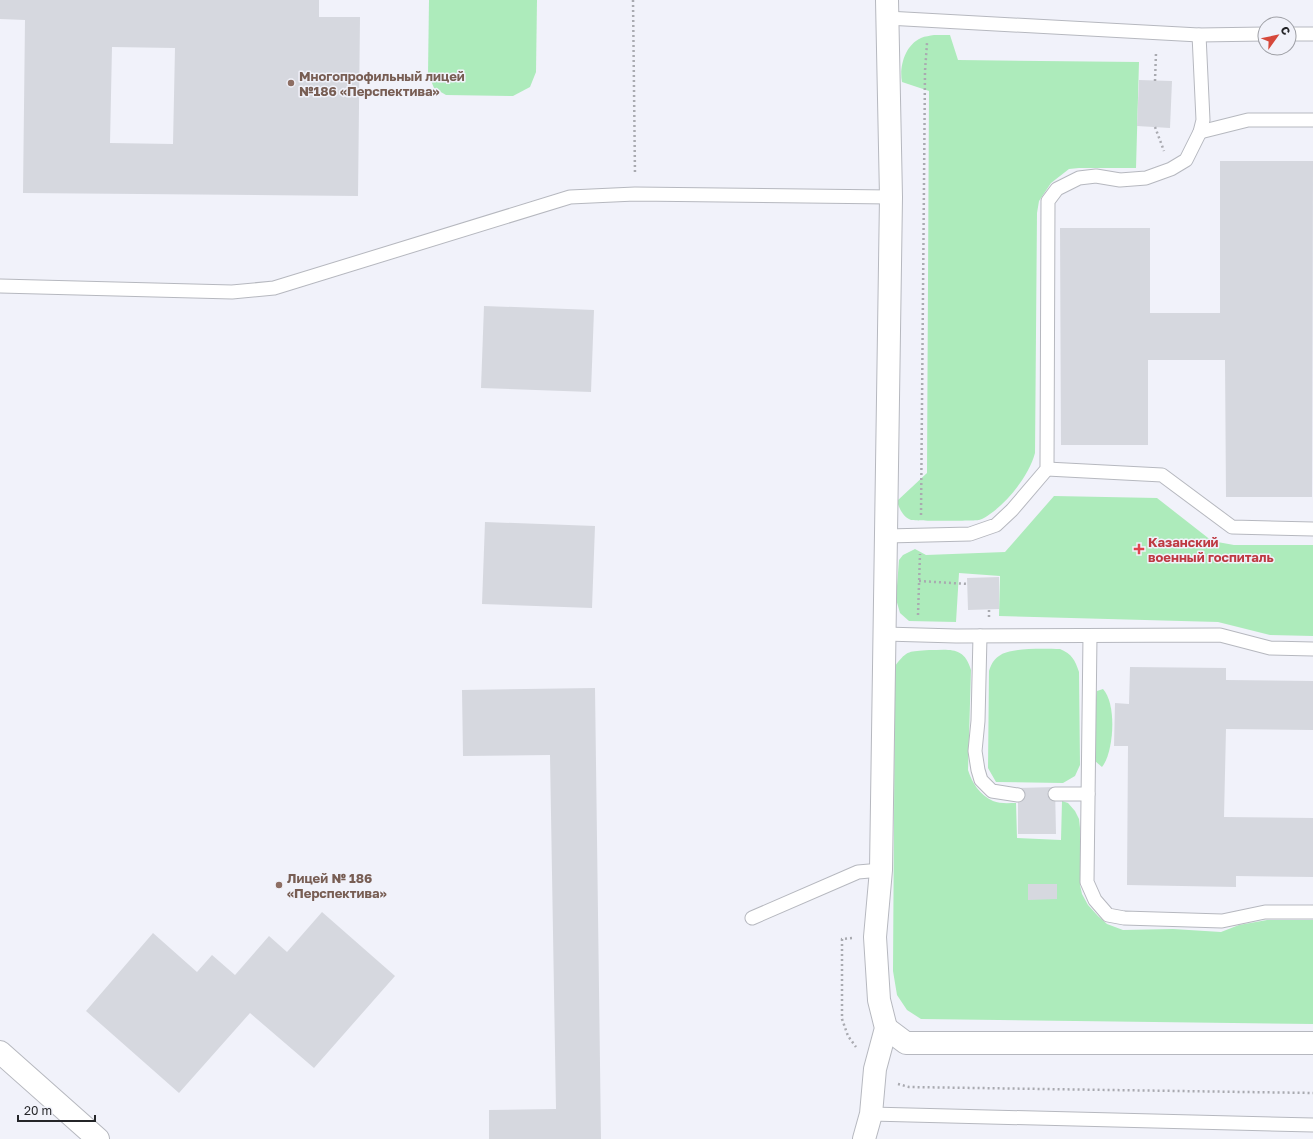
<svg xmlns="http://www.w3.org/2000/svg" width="1313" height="1139" viewBox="0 0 1313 1139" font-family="'Golos Text',sans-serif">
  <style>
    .green { fill: #adebbb }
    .building { fill: #d6d8df; fill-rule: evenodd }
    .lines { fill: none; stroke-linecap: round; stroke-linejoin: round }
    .service-casing { stroke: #b6b8bf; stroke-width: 15 }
    .minor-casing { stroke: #b6b8bf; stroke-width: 24 }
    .path { stroke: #a9aab0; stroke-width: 2.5; stroke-dasharray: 2 3; stroke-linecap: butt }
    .service { stroke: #fff; stroke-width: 13 }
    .minor { stroke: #fff; stroke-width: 22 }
    .education-dot { fill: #8d6e63; stroke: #f1f2fa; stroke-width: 1.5 }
    .health-dot { fill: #e0444e; stroke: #f1f2fa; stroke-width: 1.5 }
    .labels { text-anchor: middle; stroke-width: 3; stroke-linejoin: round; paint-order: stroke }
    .education-label { font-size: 13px; font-weight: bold; fill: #785e54; stroke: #f1f2fa; text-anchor: start }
    .health-label { font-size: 13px; font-weight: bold; fill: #be3a42; stroke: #f1f2fa; text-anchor: start }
  </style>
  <rect width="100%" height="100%" fill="#f1f2fa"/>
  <!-- green -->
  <g class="green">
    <polygon points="429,0 537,0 536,72 530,87 513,96 446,95 434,88 428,73"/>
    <path d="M 934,35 L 950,35 L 958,60 L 1139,62 L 1136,168 L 1079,168 L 1069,169 L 1051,183 L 1039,201 L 1037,213 L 1035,453 C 1029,475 1009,501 990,514 C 987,516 983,519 979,520 C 975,521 915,521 911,520 C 903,517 899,508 897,501 L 927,473 L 929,91 L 902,82 C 899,67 905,45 921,38 C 925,36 930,36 934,35 Z"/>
    <polygon points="1054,496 1157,498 1212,541 1234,545 1313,545 1313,636 1270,635 1218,622 999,616 1000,576 959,573 956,622 909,621 900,613 896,599 899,560 903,555 915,549 926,555 1005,552"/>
    <path d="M 1060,649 C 1072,654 1075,660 1079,672 L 1080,765 L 1075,776 L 1063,783 L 996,782 L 988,768 L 989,671 C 991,665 993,660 999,656 C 1010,647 1045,649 1060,649 Z"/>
    <path d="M 929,650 C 950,650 964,646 971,670 L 968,770 C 972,783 980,795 993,801 C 1000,804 1009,803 1016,803 L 1017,838 L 1061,840 L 1062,801 L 1068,803 L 1075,811 L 1079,819 L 1080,828 L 1080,885 L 1082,894 L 1088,905 L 1098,916 L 1107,924 L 1123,930 L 1173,929 L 1221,932 L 1239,925 L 1267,920 L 1313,920 L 1313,1024 L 921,1019 L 907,1010 L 897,995 L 893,971 L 895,666 C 908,649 909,652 929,650 Z"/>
    <path d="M 1103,689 C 1117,704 1114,752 1102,767 L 1095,761 L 1096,699 L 1097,691 Z"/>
  </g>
  <!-- building -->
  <g class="building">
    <path d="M 0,0 L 319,0 L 319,17 L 360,17 L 358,196 L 23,193 L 25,20 L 0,19 ZM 112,47 L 175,48 L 173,144 L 110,143 Z"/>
    <polygon points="1139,80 1172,81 1170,128 1137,126"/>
    <polygon points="1220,161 1313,161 1312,497 1226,497 1225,360 1148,360 1148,445 1061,445 1060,228 1150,228 1150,313 1220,313"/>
    <polygon points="484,306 594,310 591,392 481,388"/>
    <polygon points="485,522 595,526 592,608 482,604"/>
    <polygon points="999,577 999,609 968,610 967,578"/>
    <polygon points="1130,667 1226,668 1226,680 1313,681 1313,730 1226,729 1224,817 1313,818 1313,877 1236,876 1236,887 1127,885 1128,746 1114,746 1115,703 1129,704"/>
    <polygon points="595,688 601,1139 489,1139 489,1110 556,1109 550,755 463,756 462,690"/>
    <polygon points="1055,787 1056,834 1018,834 1018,788"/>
    <polygon points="1028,884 1057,884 1057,899 1028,900"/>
    <polygon points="322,912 395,976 314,1068 250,1013 179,1093 86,1011 153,933 197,972 212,955 235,975 269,936 287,952"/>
  </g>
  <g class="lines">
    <!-- service casing -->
    <g class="service-casing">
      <g id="service">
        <polyline points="887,18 1199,35 1265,34"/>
        <polyline points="1289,34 1313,34"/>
        <polyline points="1200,132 1248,120 1313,120"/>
        <polyline points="0,286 232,292 274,288 570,197 635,194 891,197"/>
        <polyline points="1047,469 1162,475 1232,527 1313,529"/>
        <polyline points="887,536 970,534 996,525 1012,510 1047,469 1048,201 1057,189 1079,178 1096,176 1120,180 1146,178 1171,169 1186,160 1200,132 1203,120 1199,35"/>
        <polyline points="885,634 956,636 1220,635 1270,648 1313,649"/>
        <polyline points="980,636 978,721 975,751 978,770 981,780 992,791 1018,795"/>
        <polyline points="1090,636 1087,882 1095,900 1108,915 1124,918 1222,921 1265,912 1313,912"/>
        <polyline points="1055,794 1088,794"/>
        <polyline points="752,918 858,872 881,870"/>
        <polyline points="871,1114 1313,1125"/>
      </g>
    </g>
    <!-- minor casing -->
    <g class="minor-casing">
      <g id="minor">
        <polyline points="886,1028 906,1043 1313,1043"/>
        <polyline points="0,1052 98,1139"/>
        <polyline points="864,1139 871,1114 875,1069 886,1028 879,1000 875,937 881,870 891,197 887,0"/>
      </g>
    </g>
    <!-- path -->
    <g class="path">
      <polyline points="633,0 635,175"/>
      <polyline points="1155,81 1156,53"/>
      <polyline points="1155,127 1164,151"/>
      <polyline points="921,515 925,71 927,43"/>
      <polyline points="919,581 968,584"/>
      <polyline points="918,615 920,554"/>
      <polyline points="989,617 989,609"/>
      <polyline points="852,938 842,939 842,1019 848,1036 856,1047"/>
      <polyline points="898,1084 909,1087 1313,1093"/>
    </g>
    <!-- service -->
    <use href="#service" class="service"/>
    <!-- minor -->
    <use href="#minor" class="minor"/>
  </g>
  <!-- markers -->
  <g class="education-dot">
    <circle cx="291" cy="83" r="4"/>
    <circle cx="279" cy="885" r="4"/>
  </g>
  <path class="health-dot" d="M1137 543h4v4h4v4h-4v4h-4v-4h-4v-4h4z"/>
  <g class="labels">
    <!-- education labels -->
    <g class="education-label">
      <text x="299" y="81">Многопрофильный лицей<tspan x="299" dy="15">№186 «Перспектива»</tspan></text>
      <text x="287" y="883">Лицей № 186<tspan x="287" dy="15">«Перспектива»</tspan></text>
    </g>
    <!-- health labels -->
    <g class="health-label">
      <text x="1148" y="547">Казанский<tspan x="1148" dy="15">военный госпиталь</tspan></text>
    </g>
  </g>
  <!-- north arrow -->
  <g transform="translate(1277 36) rotate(57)"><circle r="19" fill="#f1f2fa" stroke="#9fa0a6"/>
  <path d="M0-3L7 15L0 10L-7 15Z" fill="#d6483b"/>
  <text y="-6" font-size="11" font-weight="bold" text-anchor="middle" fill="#242528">С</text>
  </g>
  <!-- scale -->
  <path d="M18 1115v6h77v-6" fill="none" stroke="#242528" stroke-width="2"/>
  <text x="24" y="1115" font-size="12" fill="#242528" stroke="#f1f2fa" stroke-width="3" paint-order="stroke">20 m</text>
</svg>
